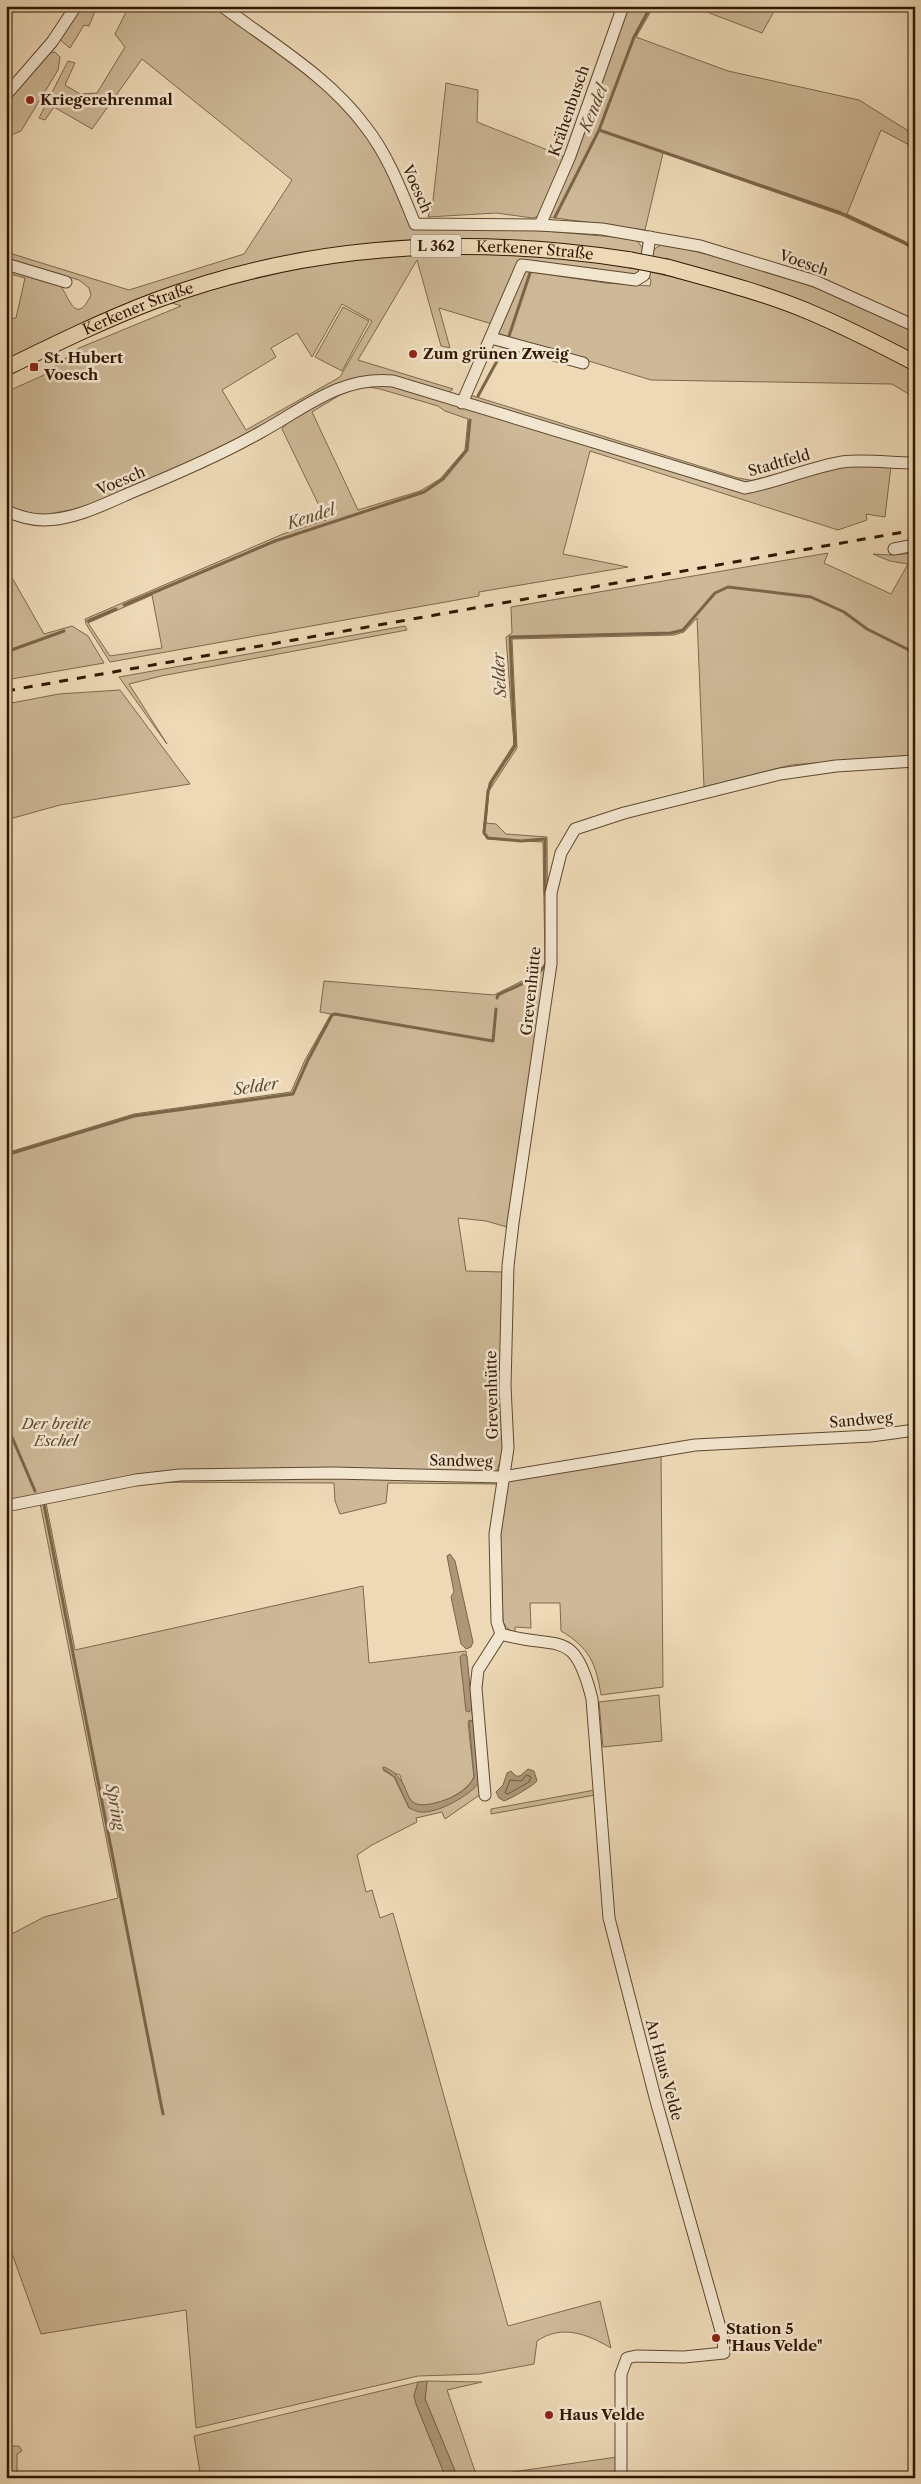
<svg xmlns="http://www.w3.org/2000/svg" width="921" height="2484" viewBox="0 0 921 2484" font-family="'Libre Caslon Text',serif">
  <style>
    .green { fill: #cdb897; stroke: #7e684c; fill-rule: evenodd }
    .water { fill: #ad9778; stroke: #7b6448 }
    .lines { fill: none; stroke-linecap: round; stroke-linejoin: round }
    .shore { stroke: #6e573c; stroke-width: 1 }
    .stream { stroke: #7b6448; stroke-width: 3 }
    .minor-casing { stroke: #5f482e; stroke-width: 13 }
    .major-casing { stroke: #301700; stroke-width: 17 }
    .minor { stroke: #f3e6d0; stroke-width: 11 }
    .major { stroke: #edd9b6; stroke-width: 15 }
    .rail { stroke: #301700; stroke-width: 3; stroke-dasharray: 9 9; stroke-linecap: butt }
    .major-bridge-casing { stroke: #301700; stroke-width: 17; stroke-linecap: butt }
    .major-bridge { stroke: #edd9b6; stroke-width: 15 }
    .poi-dot { fill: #8f2418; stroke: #f3e6d0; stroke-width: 2 }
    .labels { text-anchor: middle; stroke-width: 5; stroke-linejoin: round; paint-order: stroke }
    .shield { fill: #f3e6d0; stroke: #6a553e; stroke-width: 1 }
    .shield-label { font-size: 14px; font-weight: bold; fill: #301700 }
    .poi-label { font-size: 15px; font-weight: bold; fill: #301700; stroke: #f3e6d0; text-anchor: start }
    .street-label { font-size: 15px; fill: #301700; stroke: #f3e6d0 }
    .park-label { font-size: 15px; font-style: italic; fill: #5f472d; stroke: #f3e6d0 }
    .water-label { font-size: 16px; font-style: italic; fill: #624a30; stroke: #f3e6d0 }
  </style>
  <rect width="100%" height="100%" fill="#edd9b6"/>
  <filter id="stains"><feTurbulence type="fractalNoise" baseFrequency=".004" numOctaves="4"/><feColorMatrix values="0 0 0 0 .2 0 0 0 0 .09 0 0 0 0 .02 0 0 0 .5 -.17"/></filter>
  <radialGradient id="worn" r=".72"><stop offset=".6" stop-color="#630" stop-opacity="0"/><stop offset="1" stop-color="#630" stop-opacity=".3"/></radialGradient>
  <!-- green -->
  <g class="green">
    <polygon points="80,6 97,6 89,26 84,25 70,48 59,39"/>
    <path d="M 129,6 L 217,8 L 333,92 L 362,128 L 397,189 L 412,229 L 512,228 L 636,239 L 644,250 L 650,252 L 662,244 C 749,262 834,291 915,330 L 915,358 L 648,259 L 368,246 L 110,311 L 6,361 L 6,319 L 16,318 L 25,278 L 6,273 L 6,268 L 60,285 C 69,297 76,327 91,295 L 89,288 L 79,280 L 6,258 L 6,252 L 129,290 L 244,254 L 292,180 L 142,59 L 92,129 L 54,107 L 45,120 L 39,118 L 68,61 L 75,63 L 65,85 L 80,94 L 97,93 L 125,47 L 115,34 Z"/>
    <polygon points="628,6 654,6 636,37 728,71 859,100 915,135 915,148 881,130 847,214 906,242 915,248 915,251 904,244 841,215 663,153 645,230 548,217 588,124 617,32"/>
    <polygon points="691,6 777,6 762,33"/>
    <polygon points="55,52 60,57 58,70 21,131 6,137 6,102 49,53"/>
    <polygon points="446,83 478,90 477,122 565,157 539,216 533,218 496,213 428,217 433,201"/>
    <path d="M 422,252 C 467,253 514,251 558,257 C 684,272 805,308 915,371 L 915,398 L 892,384 L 651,380 L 497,333 L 524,271 L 606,283 L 650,286 L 651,280 L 646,272 L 632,276 L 537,261 L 520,261 L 492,324 L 439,308 L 450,348 L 441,346 L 417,260 L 358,360 L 453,389 L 447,394 C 413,384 386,371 350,379 L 182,467 L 81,508 L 43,515 L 24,512 L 6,505 L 6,392 L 44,375 L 79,348 L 181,306 L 169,302 C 255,276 332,259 422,252 ZM 342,304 L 372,321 L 340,377 L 246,430 L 222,390 L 276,357 L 271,348 L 297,333 L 312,357 Z"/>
    <polygon points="343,307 369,321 342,371 315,357"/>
    <path d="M 362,386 L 391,386 L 733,490 L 845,466 L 891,466 L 885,517 L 866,514 L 867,520 L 838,530 L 590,451 L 563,554 L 628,567 L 479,592 L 479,596 L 110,662 L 86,624 L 85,619 L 283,534 L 326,520 L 282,429 C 293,414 344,389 362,386 ZM 363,386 L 380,389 L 438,406 L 445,411 L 468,419 L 465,450 L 440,479 L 420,491 L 358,510 L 312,412 L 340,395 ZM 152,595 L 162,648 L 110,656 L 88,623 Z"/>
    <polygon points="470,395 738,478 761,482 750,485 471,402"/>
    <polygon points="828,553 824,563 891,594 908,564 890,561 873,554 890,555 915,553 915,755 791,765 704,787 697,618 684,632 674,635 512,639 517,748 489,791 486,823 496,824 506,834 547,837 548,961 529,1097 507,1227 486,1221 458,1218 466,1271 503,1272 503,1452 496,1474 192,1471 6,1504 6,1153 134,1114 291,1092 305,1060 331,1014 320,1012 324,981 494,995 536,974 545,964 543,842 487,839 483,832 489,783 514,744 506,637 512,633 511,607"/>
    <polygon points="6,567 44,634 72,626 88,636 104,663 6,680"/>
    <polygon points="405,626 407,630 161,676 129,684 167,744 119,677"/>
    <polygon points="120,690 190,784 60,805 6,820 6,704 59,694"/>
    <path d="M 661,1452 L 663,1687 L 601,1695 C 596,1664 590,1648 561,1631 L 560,1603 L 530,1603 L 531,1628 L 515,1627 L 515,1634 L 507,1628 L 503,1622 L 500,1528 L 506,1481 Z"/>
    <polygon points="215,1476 495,1480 498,1484 388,1483 386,1503 340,1514 335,1501 334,1483 147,1482"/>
    <path d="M 40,1503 L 46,1503 L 75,1650 L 363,1586 L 369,1663 L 466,1651 L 473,1723 L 471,1720 L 468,1722 L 474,1777 C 468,1792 429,1813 414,1803 C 406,1798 403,1784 400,1775 L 383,1770 L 394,1777 L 409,1808 L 441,1808 L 480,1782 L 481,1794 L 445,1819 L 442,1812 L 416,1818 L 417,1822 L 372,1845 L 357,1855 L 366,1892 L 372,1890 L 380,1918 L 393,1913 L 508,2326 L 600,2301 L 611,2348 C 587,2334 562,2324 537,2341 L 534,2364 L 480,2374 L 418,2376 L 196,2428 L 186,2310 L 41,2334 L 6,2237 L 6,1937 L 44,1917 L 118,1898 Z"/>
    <polygon points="659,1695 662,1741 603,1747 599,1702"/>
    <polygon points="595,1790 595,1795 491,1814 491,1809"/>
    <polygon points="427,2381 482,2382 447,2390 477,2477 617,2457 617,2478 458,2478 425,2399"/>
    <polygon points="418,2382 414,2396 416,2404 446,2478 201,2478 194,2436"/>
    <polygon points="6,2446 19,2446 22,2451 17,2454 17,2478 6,2478"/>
  </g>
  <!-- water -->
  <g class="water">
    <polygon points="450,1554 455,1561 473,1642 471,1647 466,1649 461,1644 451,1597 454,1592 447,1556"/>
    <polygon points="463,1654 467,1656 472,1708 469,1712 466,1711 460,1657"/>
    <path d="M 469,1720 L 473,1723 L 480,1782 C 470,1795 438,1814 420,1812 C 417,1812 412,1809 409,1808 L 395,1777 L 382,1768 L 384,1767 C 421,1782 391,1819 448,1799 C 460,1794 469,1788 474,1777 Z"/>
    <path d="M 528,1769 L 534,1771 L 537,1781 C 533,1786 510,1799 504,1801 L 499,1798 L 496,1792 L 503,1785 L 507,1773 L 511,1771 L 516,1776 L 520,1776 Z"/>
    <polygon points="427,2381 425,2399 458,2478 446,2478 416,2404 414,2396 418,2382"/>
  </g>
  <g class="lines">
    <!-- shore -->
    <polygon class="shore" points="527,1775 531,1777 529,1782 508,1794 505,1793 510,1780 521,1781"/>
    <!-- stream -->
    <g class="stream">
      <polyline points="599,130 841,213 905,243 915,250"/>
      <polyline points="555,217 599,130 634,37 651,6"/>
      <polyline points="509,336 530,273"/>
      <polyline points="478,396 503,350"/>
      <polyline points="124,605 275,541 424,492 443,479 467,450 470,420"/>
      <polyline points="88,621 116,609"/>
      <polyline points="6,652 64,631"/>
      <polyline points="545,894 545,839 521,841 488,838 484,833 488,791 492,781 515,746 510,637 671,633 683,630 715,593 728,587 811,597 844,612 867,629 915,653"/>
      <path d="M 497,998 L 498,995 C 515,986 538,981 546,963"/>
      <polyline points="6,1155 134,1116 293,1094 308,1060 332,1015 335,1014 493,1041 496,1009"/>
      <polyline points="6,1423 35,1491"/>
      <polyline points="44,1505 163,2114"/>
    </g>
    <!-- minor casing -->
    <g class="minor-casing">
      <g id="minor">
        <path d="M 222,6 C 271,43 328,76 365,126 C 388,155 401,190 415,224 L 540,225 L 602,229 L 700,246 L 815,281 L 915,326"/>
        <polyline points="6,95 52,42 76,6"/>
        <polyline points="540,225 570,156 623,6"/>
        <polyline points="6,264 66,282"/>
        <polyline points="491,338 583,363"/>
        <polyline points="462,403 522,265 636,280 644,275 650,237"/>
        <path d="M 6,511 C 18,516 29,520 43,520 C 73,520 103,505 130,493 C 174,475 219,456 261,432 C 305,408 340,376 393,381 L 745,488 C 778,482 808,468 842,462 C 865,459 891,463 915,463"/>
        <polyline points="894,549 915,545"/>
        <polyline points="6,1506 136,1480 180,1475 333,1473 502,1477 695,1445 871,1436 915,1430"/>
        <polyline points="485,1795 476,1688 478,1670 501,1634"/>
        <path d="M 621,2478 L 621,2374 L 627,2358 L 636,2356 L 684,2357 L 724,2353 L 723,2338 L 656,2101 L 609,1918 L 592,1699 C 574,1626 559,1651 501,1634 L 497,1622 L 495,1534 L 508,1448 L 505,1386 L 508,1266 L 513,1223 L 551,964 L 551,893 L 561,853 L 575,829 L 624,813 L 780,774 L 836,766 L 915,761"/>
      </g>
    </g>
    <!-- major casing -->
    <g class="major-casing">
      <g id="major">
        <path d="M 667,267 C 714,280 761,292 805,310 C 843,326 879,344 915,363"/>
        <path id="s1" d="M 6,368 C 55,344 104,320 154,301 C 308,243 470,235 631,260"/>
      </g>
    </g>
    <!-- minor -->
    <use href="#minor" class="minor"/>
    <!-- major -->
    <use href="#major" class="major"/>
    <!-- rail -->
    <polyline class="rail" points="6,691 915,530"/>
    <!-- major-bridge casing -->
    <g class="major-bridge-casing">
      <polyline id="major-bridge" points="631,260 667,267"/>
    </g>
    <!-- major-bridge -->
    <use href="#major-bridge" class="major-bridge"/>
  </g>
  <!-- markers -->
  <g class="poi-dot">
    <circle cx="30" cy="100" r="5"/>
    <circle cx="413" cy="354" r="5"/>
    <rect x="29" y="362" width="10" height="10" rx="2.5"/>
    <circle cx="716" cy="2338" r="5"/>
    <circle cx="549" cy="2415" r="5"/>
  </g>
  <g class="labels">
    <!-- shield labels -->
    <rect class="shield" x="411" y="234.5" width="50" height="23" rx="4"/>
    <g class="shield-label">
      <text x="436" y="251">L 362</text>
    </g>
    <!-- poi labels -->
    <g class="poi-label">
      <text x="40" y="105">Kriegerehrenmal</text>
      <text x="423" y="359">Zum grünen Zweig</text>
      <text x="44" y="363">St. Hubert<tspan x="44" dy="17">Voesch</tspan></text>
      <text x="726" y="2334">Station 5<tspan x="726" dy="17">"Haus Velde"</tspan></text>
      <text x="559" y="2420">Haus Velde</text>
    </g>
    <!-- street labels -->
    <g class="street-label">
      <text transform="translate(569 111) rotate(-71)" y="5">Krähenbusch</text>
      <text transform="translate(417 189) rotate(66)" y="5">Voesch</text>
      <text dy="5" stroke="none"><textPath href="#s1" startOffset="550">Kerkener Straße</textPath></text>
      <text transform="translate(804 263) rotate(19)" y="5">Voesch</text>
      <text dy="5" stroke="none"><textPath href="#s1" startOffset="145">Kerkener Straße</textPath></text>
      <text transform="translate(779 463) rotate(-16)" y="5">Stadtfeld</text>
      <text transform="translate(121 481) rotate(-23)" y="5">Voesch</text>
      <text transform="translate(531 991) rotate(-84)" y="5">Grevenhütte</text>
      <text transform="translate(492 1395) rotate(-91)" y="5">Grevenhütte</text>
      <text transform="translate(861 1420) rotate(-5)" y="5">Sandweg</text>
      <text transform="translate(461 1461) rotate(1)" y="5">Sandweg</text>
      <text transform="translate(664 2070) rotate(75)" y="5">An Haus Velde</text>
    </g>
    <!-- park labels -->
    <g class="park-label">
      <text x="56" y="1429">Der breite<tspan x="56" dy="17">Eschel</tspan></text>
    </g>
    <!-- water labels -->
    <g class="water-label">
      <text transform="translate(593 108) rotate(-68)" y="6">Kendel</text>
      <text transform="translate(311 516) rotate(-18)" y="6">Kendel</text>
      <text transform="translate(499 675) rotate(-93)" y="6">Selder</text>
      <text transform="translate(256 1086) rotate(-8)" y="6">Selder</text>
      <text transform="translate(116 1807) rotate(79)" y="6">Spring</text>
    </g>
  </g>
  <!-- margin -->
  <rect width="921" height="2484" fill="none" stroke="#edd9b6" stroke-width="25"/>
  <rect x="8" y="8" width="906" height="2469" fill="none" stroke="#301700" stroke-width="2.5"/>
  <rect x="12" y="12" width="896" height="2459" fill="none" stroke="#301700"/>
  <rect width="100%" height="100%" filter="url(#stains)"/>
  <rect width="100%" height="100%" fill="url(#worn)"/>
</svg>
